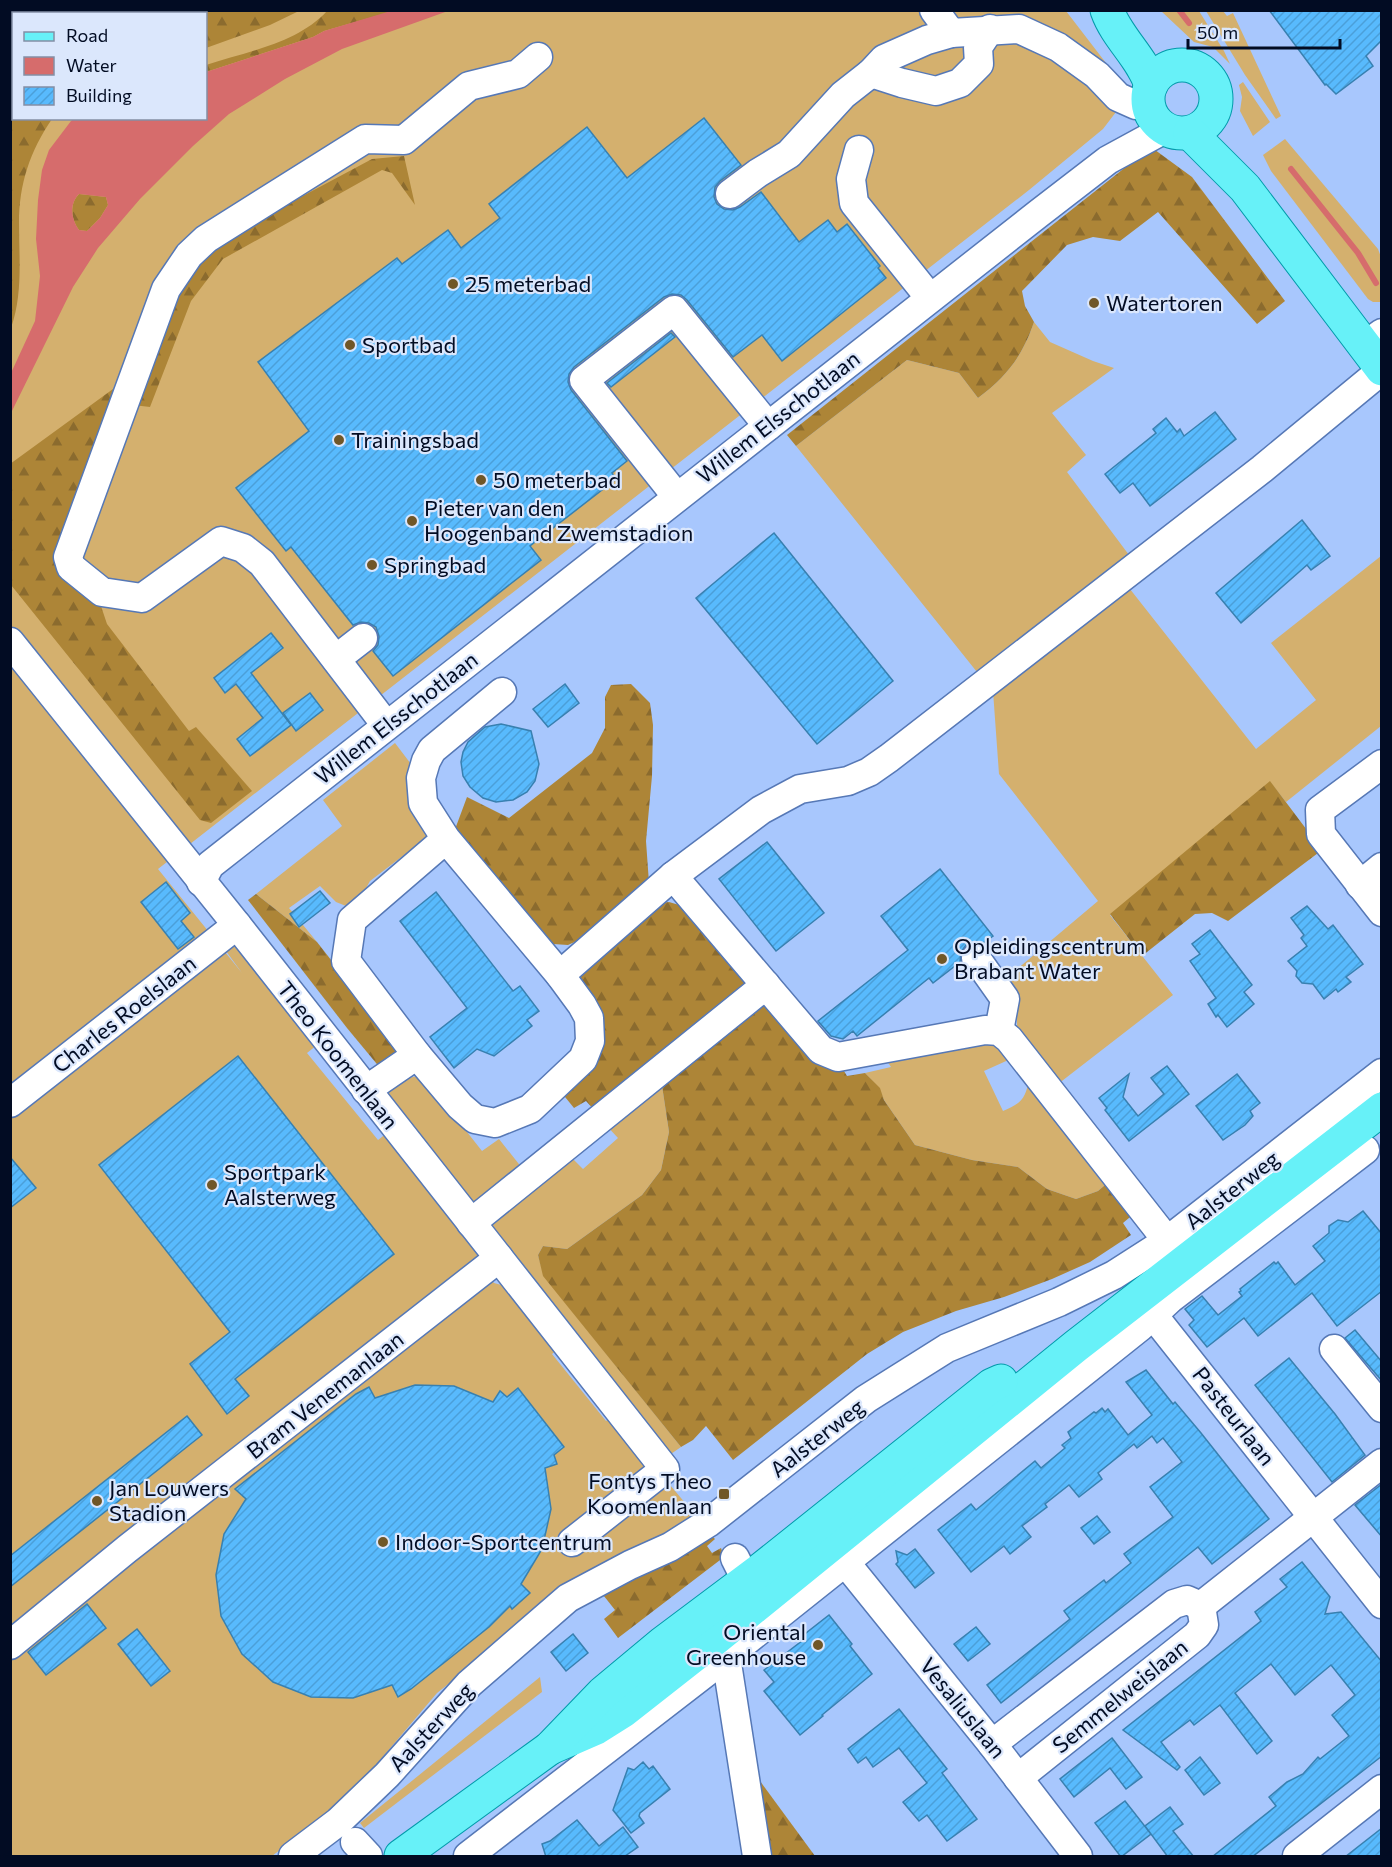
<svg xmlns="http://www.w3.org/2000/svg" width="1392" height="1867" viewBox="0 0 1392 1867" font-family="Commissioner,sans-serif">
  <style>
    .grass { fill: #d4b06e; fill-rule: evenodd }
    .forest { fill: url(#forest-firs) }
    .water { fill: #d66c6c; fill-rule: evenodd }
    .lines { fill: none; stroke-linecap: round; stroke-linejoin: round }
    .stream { stroke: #d66c6c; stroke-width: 6 }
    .building { fill: url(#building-hatch); stroke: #3880b0; stroke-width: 1.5 }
    .minor-casing { stroke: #5678b6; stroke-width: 31 }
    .major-casing { stroke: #029aaa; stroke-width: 35 }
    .minor { stroke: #fff; stroke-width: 28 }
    .major { stroke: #67f1f8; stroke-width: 33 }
    .poi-dot { fill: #705728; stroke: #dbe7fc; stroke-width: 2 }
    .labels { text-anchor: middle; stroke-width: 4.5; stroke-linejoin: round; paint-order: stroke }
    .poi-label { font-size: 22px; fill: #020c23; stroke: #dbe7fc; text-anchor: start }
    .street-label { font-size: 22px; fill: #020c23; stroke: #dbe7fc }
  </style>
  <defs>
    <pattern id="forest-firs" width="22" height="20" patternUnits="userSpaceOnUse" patternTransform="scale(1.5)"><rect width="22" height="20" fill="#ad8537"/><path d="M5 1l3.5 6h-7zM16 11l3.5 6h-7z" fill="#8b6b2e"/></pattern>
    <pattern id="building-hatch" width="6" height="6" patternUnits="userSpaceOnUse" patternTransform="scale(1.5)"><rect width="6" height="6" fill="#58bafd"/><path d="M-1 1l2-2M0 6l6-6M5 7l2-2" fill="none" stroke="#4b9fd9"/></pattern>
  </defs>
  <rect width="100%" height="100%" fill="#a8c7fd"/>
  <!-- grass -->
  <g class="grass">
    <path d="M 11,11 L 1066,11 L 1116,76 L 1116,112 L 1103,129 L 1029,190 L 158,869 L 242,973 L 223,947 L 231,945 L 240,947 L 317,1045 L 307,1053 L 378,1140 L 387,1133 L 478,1248 L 480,1257 L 477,1262 L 494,1283 L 505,1286 L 557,1350 L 552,1354 L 606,1421 L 610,1418 L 659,1483 L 670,1485 L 697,1517 L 663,1537 L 591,1570 L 437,1693 L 348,1798 L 272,1856 L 11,1856 ZM 14,14 L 206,14 L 206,118 L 14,118 Z"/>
    <polygon points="1161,11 1199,11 1224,51 1230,64 1213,47 1194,42"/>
    <polygon points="1206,11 1223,11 1227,16 1233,13 1281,116 1276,119 1245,75"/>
    <polygon points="1243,82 1270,122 1253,136 1240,111 1242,97 1239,85"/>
    <polygon points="1285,139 1378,249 1381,257 1381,302 1373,302 1368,299 1271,171 1263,155"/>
    <path d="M 1034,322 L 1050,342 L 1093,361 L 1114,368 L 1052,413 L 1086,455 L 1067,472 L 1129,555 L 981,677 L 796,446 L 907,360 L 959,373 L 978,398 C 1007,376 1022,357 1034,322 Z"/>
    <polygon points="1381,556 1381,726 1286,802 1270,782 1110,915 1173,995 1058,1084 1017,1031 1017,997 1003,981 1098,901 999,774 993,691 1126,584 1256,749 1316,700 1271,643"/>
    <polygon points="395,743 414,768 429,829 425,839 370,881 360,899 351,908 336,902 320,886 289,908 317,942 256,894 342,826 323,800"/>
    <path d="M 990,1039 L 1015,1057 L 984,1071 L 1003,1111 C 1021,1104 1026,1098 1029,1079 L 1111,1180 L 1098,1191 L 1076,1199 L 1047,1189 L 1018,1167 L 972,1160 L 915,1145 L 884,1100 L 879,1088 L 865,1073 L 891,1067 L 883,1055 Z"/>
    <polygon points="422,1075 482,1151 499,1139 537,1187 573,1159 583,1169 618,1138 605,1124 661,1079 669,1132 661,1170 642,1195 567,1249 543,1246 538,1255 544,1276 681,1447 668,1456 384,1089 395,1081"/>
    <polygon points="540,1677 542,1692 364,1828 360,1823"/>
  </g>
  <!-- forest -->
  <g class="forest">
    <polygon points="25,10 90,10 91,13 24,14"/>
    <polygon points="168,11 168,10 299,11 270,25 206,48 206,14 168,13"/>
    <path d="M 327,11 L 394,11 L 324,31 L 313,37 L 206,72 L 206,65 C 246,52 298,43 327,11 Z"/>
    <path d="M 13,37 L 14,118 L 52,119 C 30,151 19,184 19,223 C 19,258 23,294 11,328 L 10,43 Z"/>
    <path d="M 1151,147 L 1192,177 L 1285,301 L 1257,324 L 1158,212 L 1120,241 L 1093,237 L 1067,245 L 1022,291 L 1025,306 L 1034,322 C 1022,357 1007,376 978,398 L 959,373 L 907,360 L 796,446 L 787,435 Z"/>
    <polygon points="404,156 415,205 392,173 382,170 223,259 191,301 150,407 133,405 173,293 211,245 372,159"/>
    <path d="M 79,194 L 106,197 L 108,205 L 100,218 L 87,231 L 79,230 C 71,219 69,204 79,194 Z"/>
    <polygon points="124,381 59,562 99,600 107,624 189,731 196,727 252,791 211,823 200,820 11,585 10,464"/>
    <polygon points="631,684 650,703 653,725 652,776 646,841 649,883 579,940 568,945 553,944 454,832 467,797 509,818 592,753 605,728 605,697 611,685"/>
    <polygon points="1270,781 1322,850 1228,921 1212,913 1195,914 1142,956 1110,914"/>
    <polygon points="256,894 317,942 396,1043 397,1053 381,1069 347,1028 248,900"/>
    <polygon points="669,902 686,907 747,982 596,1112 586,1101 574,1108 561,1092 585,1070 581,976 660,903"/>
    <polygon points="762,1003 839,1063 847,1076 865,1073 880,1088 884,1100 915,1145 972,1160 1018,1167 1047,1189 1076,1199 1098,1191 1111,1180 1136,1212 1123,1223 1131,1235 1090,1262 1052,1279 1004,1297 956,1311 903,1332 867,1354 733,1460 706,1426 693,1440 681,1447 543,1276 538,1255 543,1246 567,1249 642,1195 661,1170 669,1132 661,1079"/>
    <polygon points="709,1533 715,1539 707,1546 712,1553 721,1548 724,1557 618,1638 604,1619 615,1610 600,1591"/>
    <polygon points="752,1770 815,1856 767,1856"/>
  </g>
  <!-- water -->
  <g class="water">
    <path d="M 394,10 L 448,11 L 342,49 L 285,79 L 229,114 L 193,146 L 140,199 L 98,248 L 73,287 L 11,413 L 11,373 L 35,321 L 40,276 L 36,239 L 38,200 L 42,170 L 49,150 L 71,121 L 75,118 L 206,118 L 206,72 L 313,37 L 324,31 ZM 79,194 L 106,197 L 108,205 L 100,218 L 87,231 L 79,230 C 71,219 69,204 79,194 Z"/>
    <polygon points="90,11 168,11 168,14 91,14"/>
  </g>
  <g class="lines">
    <!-- stream -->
    <g class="stream">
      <polyline points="1179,10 1189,23"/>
      <polyline points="1291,169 1358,253 1376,283"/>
    </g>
  </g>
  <!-- building -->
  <g class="building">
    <polygon points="1269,10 1382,10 1382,40 1366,56 1373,66 1336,94 1326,84 1325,85"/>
    <polygon points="704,118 741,165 720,181 715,187 714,197 717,204 724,209 733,210 740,207 761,192 799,242 828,220 837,232 847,224 880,266 878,268 886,278 782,361 762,335 733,357 687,300 681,295 672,294 664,297 574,367 569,374 568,382 571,390 627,461 612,473 616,479 530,546 541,560 393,676 373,651 378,645 379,636 376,627 369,623 361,622 353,625 291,547 286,551 236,488 309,431 258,362 397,258 402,264 448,230 461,248 500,218 489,204 587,127 627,178"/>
    <polygon points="671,333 675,337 611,387 607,383"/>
    <polygon points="1215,412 1236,439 1150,506 1133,483 1120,493 1105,474 1156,433 1153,429 1166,418 1177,432 1180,429 1184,436"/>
    <polygon points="1302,520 1330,556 1311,570 1307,565 1241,623 1216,593"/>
    <polygon points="774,533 893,681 817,744 696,598"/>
    <polygon points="271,633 283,648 251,673 291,725 250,756 237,739 263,718 236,684 225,693 214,678"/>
    <polygon points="565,684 579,703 548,727 533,709"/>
    <polygon points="310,693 323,710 296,731 283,713"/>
    <polygon points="501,724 531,731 539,764 535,781 527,792 513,800 496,802 483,798 470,787 463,776 461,762 463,752 468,742 485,727"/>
    <polygon points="767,842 824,913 776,951 719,879"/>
    <polygon points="940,869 993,936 983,943 974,942 966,945 961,952 960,962 933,983 929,978 857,1036 853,1031 843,1039 831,1036 818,1021 908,950 881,916"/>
    <polygon points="166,882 190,913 181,921 194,937 178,949 141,902"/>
    <polygon points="320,891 330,903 299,927 290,914"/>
    <polygon points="436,892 513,991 520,986 539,1011 527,1020 532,1026 494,1056 477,1049 454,1068 430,1037 467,1008 400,921"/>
    <polygon points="1307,906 1328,929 1333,925 1363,964 1346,977 1351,982 1338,992 1336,989 1324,999 1313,984 1302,983 1296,976 1297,971 1288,961 1307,946 1301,938 1304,935 1291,918"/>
    <polygon points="1210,930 1252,985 1244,992 1254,1004 1227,1027 1218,1015 1216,1017 1208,1004 1216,998 1190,961 1200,954 1192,944"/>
    <polygon points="238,1056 394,1254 235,1379 249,1396 227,1414 190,1364 230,1332 99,1165"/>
    <polygon points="1167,1066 1189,1094 1129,1141 1105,1110 1107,1108 1099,1098 1129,1074 1123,1097 1138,1116 1164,1094 1151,1078"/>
    <polygon points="1237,1074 1260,1103 1250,1111 1253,1116 1245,1125 1223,1140 1196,1106"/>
    <polygon points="10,1157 36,1188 10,1208"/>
    <polygon points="1363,1211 1382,1234 1382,1291 1337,1326 1312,1293 1258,1336 1244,1318 1207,1347 1189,1325 1194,1320 1185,1309 1202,1296 1218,1315 1242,1296 1239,1292 1241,1291 1240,1289 1274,1262 1276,1264 1278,1262 1295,1285 1325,1261 1313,1246 1329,1233 1329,1226 1338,1220 1348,1222"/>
    <polygon points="1355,1330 1382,1362 1382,1381 1345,1338"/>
    <polygon points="1289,1358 1335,1414 1365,1455 1332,1482 1255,1385"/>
    <polygon points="1146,1370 1173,1404 1175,1402 1201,1433 1269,1519 1212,1564 1198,1547 1001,1703 987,1685 1070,1619 1064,1611 1104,1580 1106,1583 1131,1563 1124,1554 1173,1517 1150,1487 1182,1462 1163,1438 1157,1443 1152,1436 1137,1448 1134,1444 1098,1473 1102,1479 1079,1497 1069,1485 1045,1504 1047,1507 1022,1526 1031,1537 1010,1554 1004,1546 971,1572 938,1530 971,1504 976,1510 1035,1461 1041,1468 1065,1448 1062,1445 1071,1438 1068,1432 1094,1412 1096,1413 1102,1408 1105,1412 1108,1409 1128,1435 1152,1415 1126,1382"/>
    <polygon points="415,1385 454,1386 493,1402 500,1391 507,1397 518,1388 564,1447 554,1455 557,1464 545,1468 551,1509 542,1549 521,1584 530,1593 512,1609 510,1606 489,1627 411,1689 398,1697 392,1685 353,1698 311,1697 273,1682 242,1654 221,1616 216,1575 224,1534 246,1499 235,1489 356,1394 369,1387 375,1398"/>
    <polygon points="187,1416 202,1435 10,1587 10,1556"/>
    <polygon points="1382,1484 1382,1537 1355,1505"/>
    <polygon points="1097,1516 1110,1532 1094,1544 1081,1528"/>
    <polygon points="915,1549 934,1573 915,1588 896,1564 898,1562 896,1551 907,1555"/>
    <polygon points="1302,1562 1330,1597 1325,1614 1341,1612 1382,1662 1382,1756 1252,1857 1212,1857 1276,1806 1269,1797 1287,1782 1303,1774 1318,1757 1320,1759 1349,1736 1332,1715 1355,1695 1331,1665 1295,1695 1271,1664 1235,1693 1272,1741 1257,1754 1220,1705 1194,1725 1190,1720 1161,1742 1180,1767 1177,1770 1123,1730 1261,1621 1255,1612 1287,1587 1280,1579"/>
    <polygon points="87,1604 106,1628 46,1675 28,1652"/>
    <polygon points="829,1615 852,1644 850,1646 872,1674 822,1715 823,1716 800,1735 764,1691 774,1682 764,1670 803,1640 801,1637"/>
    <polygon points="976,1627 990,1644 968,1661 954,1644"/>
    <polygon points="137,1629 170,1671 151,1686 118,1644"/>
    <polygon points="573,1634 588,1653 566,1671 551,1652"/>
    <polygon points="899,1709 947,1769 942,1773 977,1819 947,1841 927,1815 919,1821 903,1802 927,1783 899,1748 873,1767 866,1757 858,1763 848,1749"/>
    <polygon points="1112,1738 1142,1777 1126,1789 1110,1768 1074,1797 1060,1779"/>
    <polygon points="1200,1757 1220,1783 1204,1795 1185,1770"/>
    <polygon points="643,1762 649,1769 653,1766 670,1789 640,1813 639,1816 644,1823 631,1833 613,1810 628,1768 634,1770"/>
    <polygon points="1125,1801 1151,1834 1121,1857 1095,1823"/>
    <polygon points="1170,1807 1183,1824 1173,1831 1194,1857 1168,1857 1145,1826"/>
    <polygon points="577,1820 599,1846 623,1827 638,1847 625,1856 546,1857 542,1844 550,1841"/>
    <polygon points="1382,1828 1382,1857 1345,1857"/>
  </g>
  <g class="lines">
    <!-- minor casing -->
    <g class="minor-casing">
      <g id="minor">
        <polyline points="934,10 951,33 1019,29 1058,47 1097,75 1118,97 1136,105"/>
        <polyline points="871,73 902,83 936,91 960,83 979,64 978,47 990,29"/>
        <polyline points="859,150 851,179 854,203 930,298"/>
        <polyline points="730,194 758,173 789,154 843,95 871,73 884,59 927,40 951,33"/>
        <polyline points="1364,346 1382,333"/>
        <polyline points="677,497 584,380 674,310 768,426"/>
        <polyline points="10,642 237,925 665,1469 572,1542"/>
        <polyline points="336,659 363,638"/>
        <polyline points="386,725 262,563 243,548 221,541 142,598 102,592 71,567 68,557 166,289 189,255 206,239 365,139 404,140 469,86 518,74 538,57"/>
        <polyline points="1382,764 1320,810 1321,834 1382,912"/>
        <polyline points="446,839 352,920 346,961 417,1055 460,1106 475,1119 495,1123 530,1109 583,1059 590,1041 589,1018 582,1005 560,975 446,839 423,803 421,778 426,761 432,750 502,692"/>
        <polyline points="673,876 821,1050 838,1057 985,1030 999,1031 1009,1039 1180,1257"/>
        <polyline points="201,882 210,865 1038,214 1108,160 1165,129"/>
        <polyline points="1360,885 1382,867"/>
        <polyline points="976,958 1005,999 999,1031"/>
        <polyline points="560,975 673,876 761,810 800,789 848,781 869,772 889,758 1262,469 1382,370"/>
        <polyline points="366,1090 417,1055"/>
        <polyline points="10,1103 237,925"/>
        <polyline points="471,1223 766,985"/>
        <polyline points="1153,1315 1382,1604"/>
        <polyline points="1334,1349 1382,1408"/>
        <polyline points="735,1558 746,1580"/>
        <polyline points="845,1562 992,1744 1078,1856"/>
        <polyline points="1201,1606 1382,1463"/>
        <polyline points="719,1644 726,1657 757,1856"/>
        <polyline points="10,1645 127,1549 499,1258"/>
        <polyline points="992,1744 1174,1604 1187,1600 1201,1606"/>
        <polyline points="1018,1778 1197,1635 1204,1625 1201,1606"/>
        <polyline points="355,1842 368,1856"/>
        <polyline points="293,1856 338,1822 387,1775 469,1684 568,1598 630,1565 670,1547 708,1523 866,1399 947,1348 1059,1302 1114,1275 1167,1241 1382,1073"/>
        <polyline points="468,1856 726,1657 1140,1327 1170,1299 1365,1150"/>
        <polyline points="1297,1856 1382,1789"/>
      </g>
    </g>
    <!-- major casing -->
    <g class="major-casing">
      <g id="major">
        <path d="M 1107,10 C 1117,38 1142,57 1151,85"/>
        <circle cx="1182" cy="99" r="34"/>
        <polyline points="1190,133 1245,188 1382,369"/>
        <polyline points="550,1748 596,1728 623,1711 716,1638 1076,1346 1382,1109"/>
        <polyline points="401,1856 550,1748 603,1693 663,1643 759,1571 992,1385 1001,1381"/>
      </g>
    </g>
    <!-- minor -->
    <use href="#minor" class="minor"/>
    <!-- major -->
    <use href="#major" class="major"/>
  </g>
  <!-- markers -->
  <g class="poi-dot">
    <circle cx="453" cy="284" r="6"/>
    <circle cx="1094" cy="303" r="6"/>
    <circle cx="350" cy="345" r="6"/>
    <circle cx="339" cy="440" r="6"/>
    <circle cx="481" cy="480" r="6"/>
    <circle cx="412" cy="521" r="6"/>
    <circle cx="372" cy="565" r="6"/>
    <circle cx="942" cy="959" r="6"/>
    <circle cx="212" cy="1185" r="6"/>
    <rect x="718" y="1488" width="12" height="12" rx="3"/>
    <circle cx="97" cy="1501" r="6"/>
    <circle cx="383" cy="1542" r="6"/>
    <circle cx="818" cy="1645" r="6"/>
  </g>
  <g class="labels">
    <!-- poi labels -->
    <g class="poi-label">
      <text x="465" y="292">25 meterbad</text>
      <text x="1106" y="311">Watertoren</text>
      <text x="362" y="353">Sportbad</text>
      <text x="351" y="448">Trainingsbad</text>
      <text x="493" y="488">50 meterbad</text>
      <text x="424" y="516">Pieter van den<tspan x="424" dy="25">Hoogenband Zwemstadion</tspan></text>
      <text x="384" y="573">Springbad</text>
      <text x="954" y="954">Opleidingscentrum<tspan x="954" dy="25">Brabant Water</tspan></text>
      <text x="224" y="1180">Sportpark<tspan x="224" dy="25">Aalsterweg</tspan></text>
      <text x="712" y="1489" text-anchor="end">Fontys Theo<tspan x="712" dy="25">Koomenlaan</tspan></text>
      <text x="109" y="1496">Jan Louwers<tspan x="109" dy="25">Stadion</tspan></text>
      <text x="395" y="1550">Indoor-Sportcentrum</text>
      <text x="806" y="1640" text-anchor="end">Oriental<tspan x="806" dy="25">Greenhouse</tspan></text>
    </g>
    <!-- street labels -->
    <g class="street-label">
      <text transform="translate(778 417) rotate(-38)" y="8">Willem Elsschotlaan</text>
      <text transform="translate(396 718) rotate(-38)" y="8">Willem Elsschotlaan</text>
      <text transform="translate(124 1014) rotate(-38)" y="8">Charles Roelslaan</text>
      <text transform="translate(338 1055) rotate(52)" y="8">Theo Koomenlaan</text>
      <text transform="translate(1232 1190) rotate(-38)" y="8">Aalsterweg</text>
      <text transform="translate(325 1395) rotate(-38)" y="8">Bram Venemanlaan</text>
      <text transform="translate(1234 1416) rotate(52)" y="8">Pasteurlaan</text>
      <text transform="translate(817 1438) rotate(-38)" y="8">Aalsterweg</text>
      <text transform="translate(1120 1696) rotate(-39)" y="8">Semmelweislaan</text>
      <text transform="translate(963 1708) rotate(51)" y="8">Vesaliuslaan</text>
      <text transform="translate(431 1727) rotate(-47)" y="8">Aalsterweg</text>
    </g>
  </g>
  <!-- border -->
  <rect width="1392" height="1867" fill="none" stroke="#020c23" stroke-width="24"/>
  <!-- legend -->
  <rect x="12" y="12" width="195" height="108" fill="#dbe7fc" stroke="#848fa5" stroke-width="1.5"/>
  <rect x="24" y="32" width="30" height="9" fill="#67f1f8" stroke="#848fa5" stroke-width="1.5"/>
  <text x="66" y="42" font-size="18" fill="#020c23">Road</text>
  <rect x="24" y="57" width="30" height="18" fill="#d66c6c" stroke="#848fa5" stroke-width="1.5"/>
  <text x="66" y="72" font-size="18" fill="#020c23">Water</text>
  <rect x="24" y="87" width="30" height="18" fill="url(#building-hatch)" stroke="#848fa5" stroke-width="1.5"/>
  <text x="66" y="102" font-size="18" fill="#020c23">Building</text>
  <!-- scale -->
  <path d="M1188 39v9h152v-9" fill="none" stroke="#020c23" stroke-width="3"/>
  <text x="1197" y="39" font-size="18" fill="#020c23" stroke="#dbe7fc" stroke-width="4.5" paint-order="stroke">50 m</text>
</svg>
